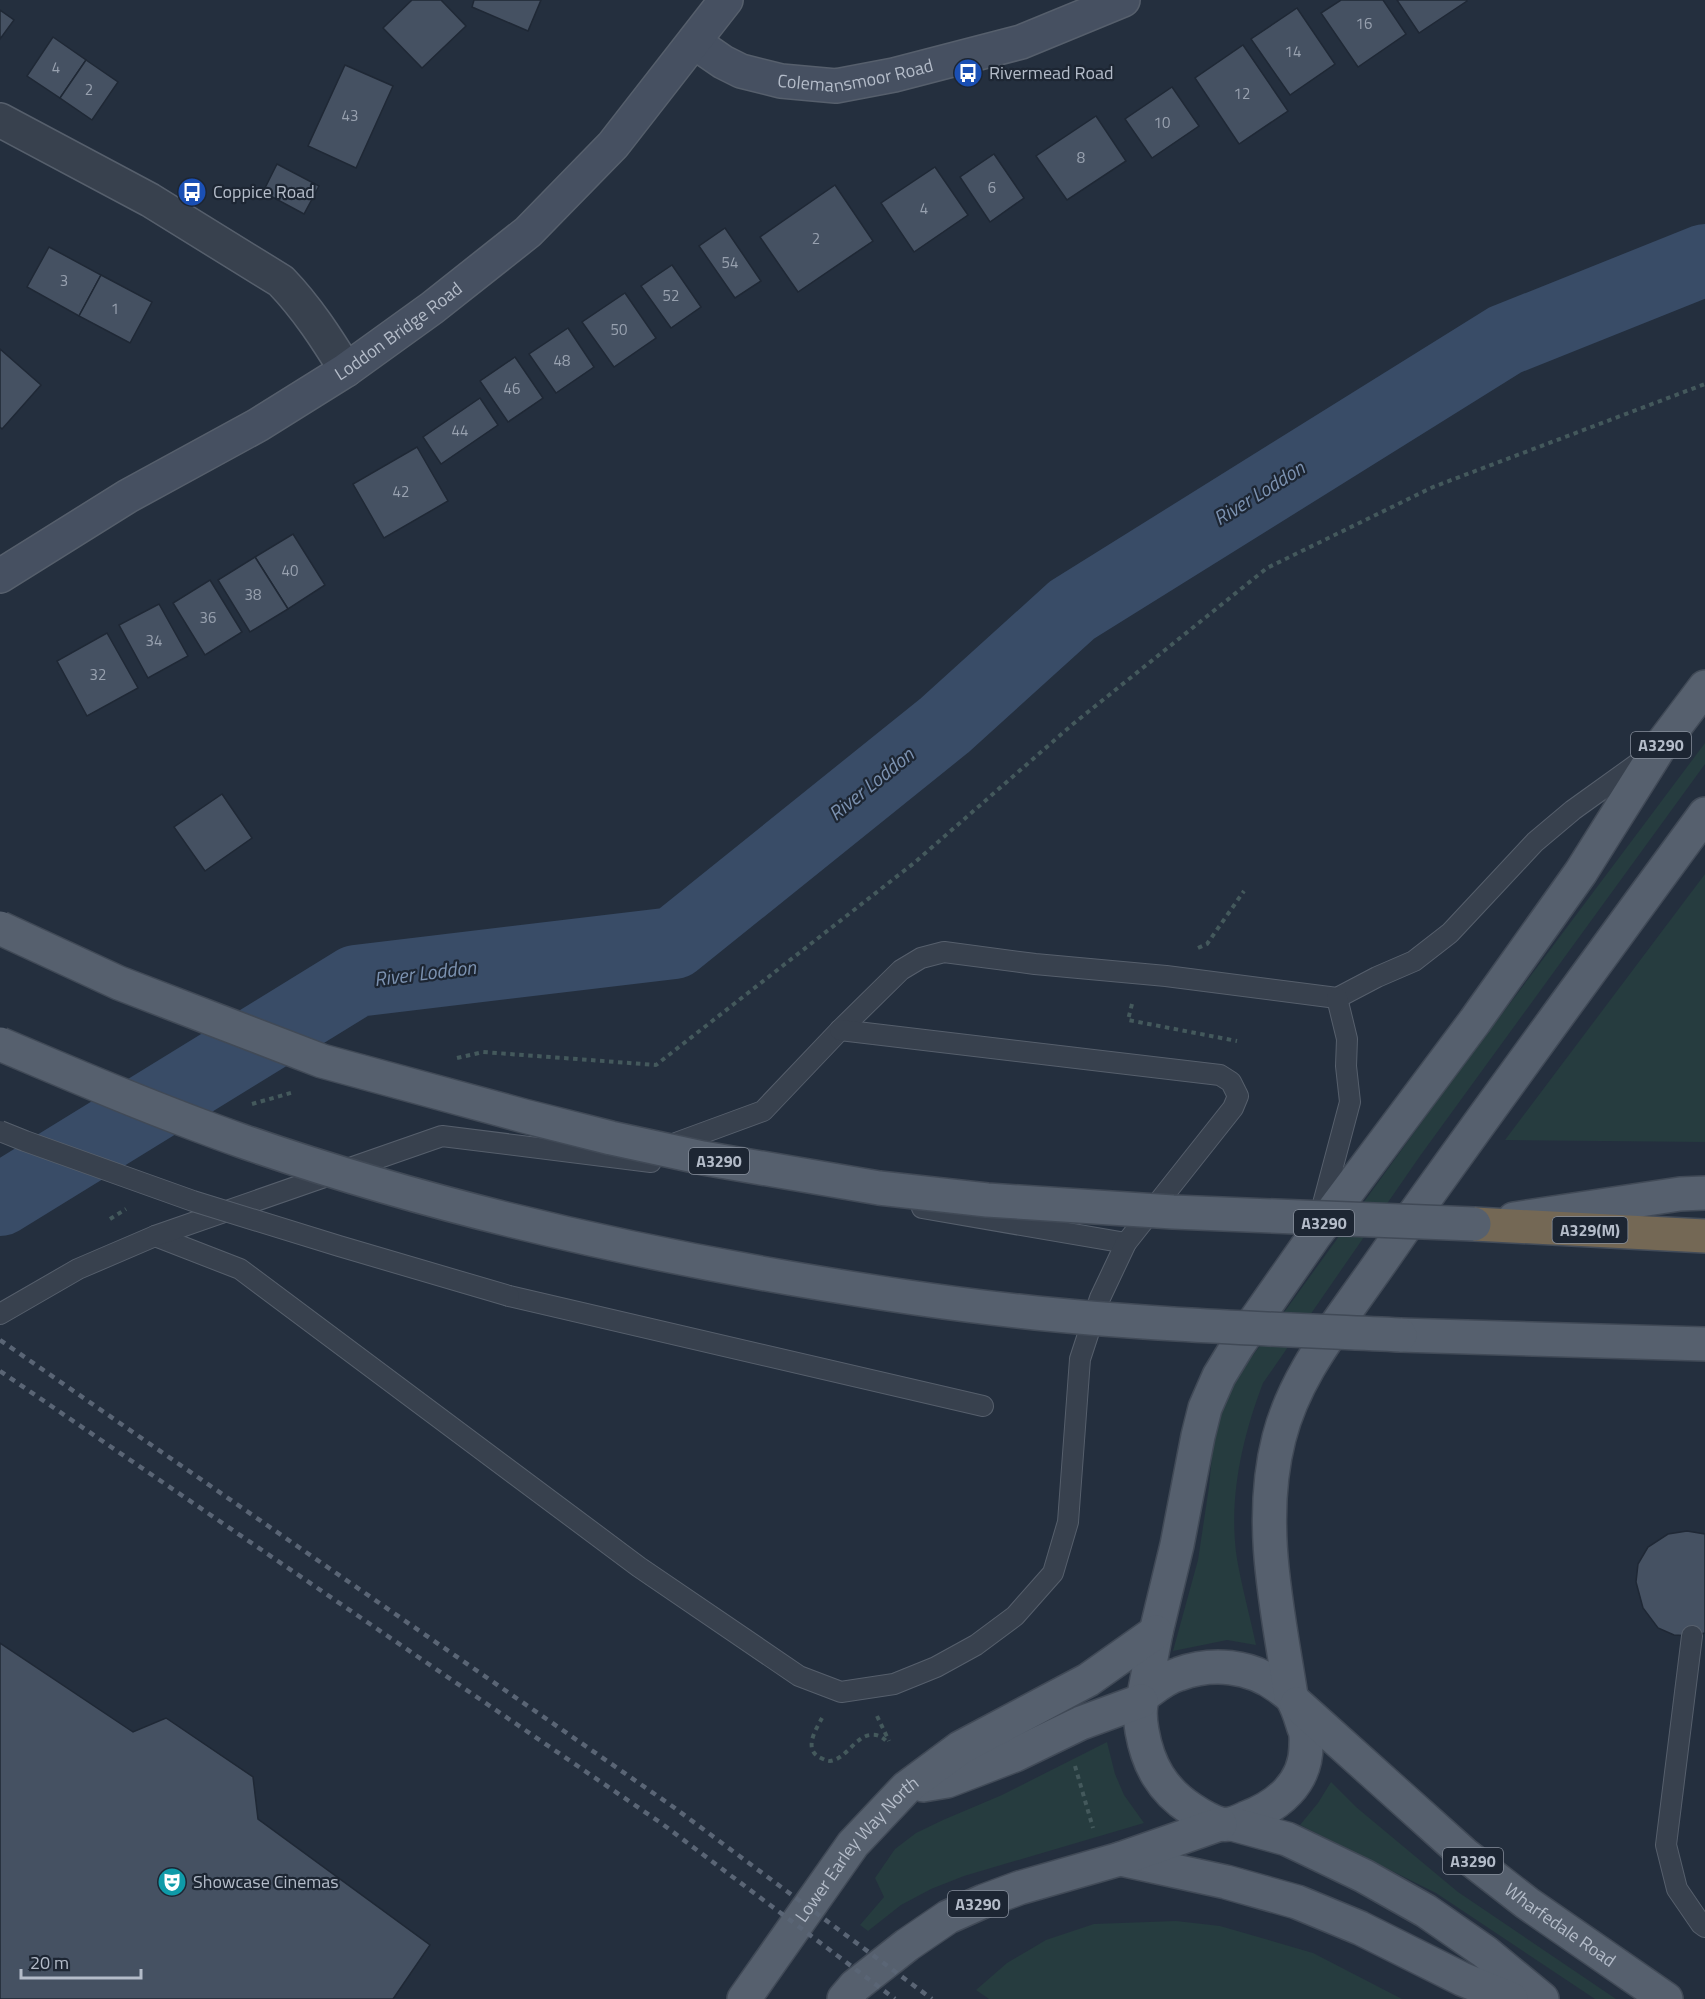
<svg xmlns="http://www.w3.org/2000/svg" width="1705" height="1999" viewBox="0 0 1705 1999" font-family="'Titillium Web',sans-serif">
  <style>
    .green { fill: #263c3f }
    .lines { fill: none; stroke-linecap: round; stroke-linejoin: round }
    .river { stroke: #394c67; stroke-width: 72 }
    .building { fill: #455162; stroke: #1f2835; stroke-width: 1.5 }
    .lane-casing { stroke: #565f6c; stroke-width: 22 }
    .street-casing { stroke: #565f6c; stroke-width: 36 }
    .secondary-casing { stroke: #565f6c; stroke-width: 36 }
    .primary-casing { stroke: #414a57; stroke-width: 36 }
    .highway-casing { stroke: #434c59; stroke-width: 36 }
    .path { stroke: #44595c; stroke-width: 4; stroke-dasharray: 4.5 4.5; stroke-linecap: butt }
    .lane { stroke: #38414e; stroke-width: 20 }
    .street { stroke: #38414e; stroke-width: 33 }
    .secondary { stroke: #465061; stroke-width: 33 }
    .primary { stroke: #56606e; stroke-width: 33 }
    .highway { stroke: #746855; stroke-width: 33 }
    .rail { stroke: #5a6575; stroke-width: 4.5; stroke-dasharray: 6 6; stroke-linecap: butt }
    .lane-bridge-casing { stroke: #565f6c; stroke-width: 22; stroke-linecap: butt }
    .primary-bridge-casing { stroke: #414a57; stroke-width: 36; stroke-linecap: butt }
    .lane-bridge { stroke: #38414e; stroke-width: 20 }
    .primary-bridge { stroke: #56606e; stroke-width: 33 }
    .labels { text-anchor: middle; stroke-width: 4.5; stroke-linejoin: round; paint-order: stroke }
    .number-label { font-size: 15px; fill: #98a1af }
    .shield { fill: #1d2633; stroke: #878f9c; stroke-width: 1.5 }
    .shield-label { font-size: 16px; font-weight: bold; fill: #b4bcc9 }
    .street-label { font-size: 18px; fill: #b4bcc9; stroke: #1d2633 }
    .poi-label { font-size: 18px; fill: #b4bcc9; stroke: #1d2633; text-anchor: start }
    .water-label { font-size: 20px; font-style: italic; fill: #7c92b1; stroke: #1d2633 }
  </style>
  <rect width="100%" height="100%" fill="#242f3e"/>
  <!-- green -->
  <g class="green">
    <path d="M 1705,743 L 1705,764 L 1420,1156 L 1263,1383 C 1242,1438 1228,1500 1237,1559 C 1242,1588 1250,1616 1256,1645 L 1227,1640 L 1173,1651 L 1198,1560 L 1209,1487 L 1214,1435 L 1221,1412 L 1235,1380 L 1442,1094 Z"/>
    <polygon points="1705,874 1705,1142 1505,1140"/>
    <polygon points="1107,1742 1115,1774 1124,1795 1144,1823 964,1876 931,1889 901,1905 868,1931 860,1925 884,1897 875,1878 895,1849 916,1833 943,1820 1002,1795"/>
    <polygon points="1331,1782 1356,1807 1458,1892 1616,1999 1595,1999 1436,1893 1300,1825 1318,1803"/>
    <polygon points="1176,1921 1220,1926 1313,1953 1402,1999 989,1999 976,1990 1007,1963 1046,1940 1094,1924"/>
  </g>
  <g class="lines">
    <!-- river -->
    <polyline class="river" points="0,1200 356,981 674,943 945,725 1072,610 1505,340 1705,260"/>
  </g>
  <!-- building -->
  <g class="building">
    <polygon points="412,0 441,0 466,26 422,68 383,28"/>
    <polygon points="474,0 541,0 528,31 472,7"/>
    <polygon points="1341,0 1383,0 1406,34 1358,67 1321,13"/>
    <polygon points="1397,0 1466,0 1467,1 1419,33"/>
    <polygon points="1297,8 1335,64 1290,95 1251,39"/>
    <polygon points="0,10 14,20 0,39"/>
    <polygon points="53,37 86,60 60,98 27,76"/>
    <polygon points="1243,45 1288,111 1239,144 1195,78"/>
    <polygon points="86,60 118,82 92,120 60,98"/>
    <polygon points="345,65 393,86 356,168 308,146"/>
    <polygon points="1172,87 1199,126 1152,158 1125,119"/>
    <polygon points="1096,116 1126,161 1067,200 1036,156"/>
    <polygon points="994,154 1024,198 990,222 960,177"/>
    <polygon points="277,164 319,186 304,214 263,192"/>
    <polygon points="935,167 968,215 914,252 881,203"/>
    <polygon points="835,185 873,241 798,292 760,237"/>
    <polygon points="725,228 761,281 735,298 699,246"/>
    <polygon points="49,247 101,275 79,316 27,287"/>
    <polygon points="672,265 701,307 671,328 641,286"/>
    <polygon points="101,275 152,302 130,343 79,316"/>
    <polygon points="625,293 656,338 614,367 582,322"/>
    <polygon points="568,328 594,367 556,393 529,354"/>
    <polygon points="0,349 41,385 2,429 0,427"/>
    <polygon points="515,357 543,398 508,422 480,381"/>
    <polygon points="480,398 498,425 441,464 423,437"/>
    <polygon points="417,447 448,501 384,538 353,484"/>
    <polygon points="293,534 325,585 288,609 255,557"/>
    <polygon points="255,557 288,609 250,632 218,580"/>
    <polygon points="210,580 242,632 205,655 173,603"/>
    <polygon points="159,604 188,656 148,678 119,625"/>
    <polygon points="107,633 138,688 87,716 57,661"/>
    <polygon points="222,794 252,838 205,871 174,827"/>
    <polygon points="1687,1531 1705,1534 1705,1633 1692,1636 1674,1635 1658,1628 1643,1608 1636,1582 1638,1564 1648,1547 1668,1534"/>
    <polygon points="0,1643 133,1732 166,1718 253,1777 258,1819 430,1945 393,1999 0,1999"/>
  </g>
  <g class="lines">
    <!-- lane casing -->
    <g class="lane-casing">
      <g id="lane">
        <polyline points="665,1147 763,1111 840,1030 901,970 921,958 944,952 1035,964 1166,976 1337,998 1377,977 1414,961 1450,933 1535,842 1573,810 1644,759"/>
        <polyline points="922,1208 1126,1243"/>
        <polyline points="1320,1215 1350,1102 1346,1066 1347,1039 1337,998"/>
        <polyline points="155,1236 240,1269 639,1567 799,1676 841,1692 894,1684 936,1667 976,1645 1015,1616 1053,1573 1068,1522 1080,1359 1100,1298 1126,1243 1233,1108 1238,1096 1231,1082 1220,1075 840,1030"/>
        <polyline points="509,1296 983,1406"/>
        <polyline points="0,1314 78,1269 155,1236 442,1136 651,1162"/>
        <polyline points="1692,1636 1666,1845 1677,1889 1701,1924 1705,1927"/>
      </g>
    </g>
    <!-- street casing -->
    <g class="street-casing">
      <path id="street" d="M 0,120 L 150,200 L 281,281 C 307,308 327,339 346,370"/>
    </g>
    <!-- secondary casing -->
    <g class="secondary-casing">
      <g id="secondary">
        <path id="s1" d="M 694,42 L 723,62 L 741,71 L 781,81 L 836,86 L 894,75 L 1021,42 L 1123,0"/>
        <path id="s2" d="M 0,576 L 128,496 L 258,425 L 346,370 L 432,308 L 528,232 L 613,145 L 726,0"/>
      </g>
    </g>
    <!-- primary casing -->
    <g class="primary-casing">
      <g id="primary">
        <polyline points="1514,1219 1680,1194 1705,1193"/>
        <polyline points="1400,1335 1705,1344"/>
        <path d="M 1144,1695 C 1155,1687 1165,1678 1179,1674 C 1212,1662 1250,1665 1279,1687 C 1283,1690 1289,1694 1292,1698 C 1298,1707 1301,1719 1304,1728 C 1307,1734 1306,1740 1306,1746 C 1306,1783 1278,1806 1246,1818 C 1238,1822 1229,1826 1220,1824 C 1210,1821 1200,1815 1191,1809 C 1162,1790 1148,1765 1142,1731 C 1140,1720 1139,1705 1144,1695 L 1156,1632 L 1177,1545 L 1198,1436 L 1205,1408 L 1219,1376 L 1238,1345 L 1315,1235 L 1475,1021 L 1581,872 L 1659,748 L 1705,687"/>
        <path d="M 1291,1696 C 1278,1612 1257,1523 1279,1438 C 1292,1387 1321,1346 1351,1304 C 1371,1276 1391,1248 1410,1220 C 1507,1084 1606,949 1705,814"/>
        <path id="s3" d="M 1297,1704 L 1464,1854 L 1527,1903 L 1666,1999"/>
        <polyline points="923,1785 947,1781 1015,1755 1081,1723 1141,1701"/>
        <polyline points="1232,1824 1287,1839 1364,1876 1426,1911 1485,1952 1542,1999"/>
        <polyline points="1120,1859 1226,1882 1297,1902 1360,1928 1462,1979 1511,1999"/>
        <path id="s4" d="M 744,1999 L 853,1844 L 906,1788 L 960,1748 L 1088,1680 L 1156,1632"/>
        <polyline points="844,1999 855,1986 907,1945 948,1917 984,1901 1019,1888 1120,1859 1220,1824"/>
      </g>
    </g>
    <!-- highway casing -->
    <g class="highway-casing">
      <polyline id="highway" points="1474,1224 1705,1236"/>
    </g>
    <!-- path -->
    <g class="path">
      <polyline points="1198,948 1207,944 1244,891"/>
      <polyline points="1132,1004 1128,1020 1237,1041"/>
      <polyline points="457,1058 483,1052 656,1065 914,863 1073,724 1267,568 1433,487 1705,384"/>
      <polyline points="252,1104 294,1092"/>
      <polyline points="110,1219 126,1209"/>
      <polyline points="877,1716 889,1741"/>
      <path d="M 822,1718 C 815,1731 803,1750 821,1758 C 825,1760 827,1761 830,1761 C 846,1759 855,1737 870,1735 C 877,1734 883,1737 887,1742"/>
      <polyline points="1075,1766 1093,1828"/>
    </g>
    <!-- lane -->
    <use href="#lane" class="lane"/>
    <!-- street -->
    <use href="#street" class="street"/>
    <!-- secondary -->
    <use href="#secondary" class="secondary"/>
    <!-- primary -->
    <use href="#primary" class="primary"/>
    <!-- highway -->
    <use href="#highway" class="highway"/>
    <!-- rail -->
    <g class="rail">
      <polyline points="0,1340 672,1806 932,1999"/>
      <polyline points="0,1371 661,1823 895,1999"/>
    </g>
    <!-- lane-bridge casing -->
    <g class="lane-bridge-casing">
      <polyline id="lane-bridge" points="0,1131 25,1141 193,1201 339,1246 509,1296"/>
    </g>
    <!-- primary-bridge casing -->
    <g class="primary-bridge-casing">
      <g id="primary-bridge">
        <polyline points="0,928 119,983 322,1061 524,1116 611,1138 703,1158 879,1188 987,1200 1173,1212 1474,1224"/>
        <path d="M 0,1044 C 80,1078 160,1112 242,1141 C 420,1203 603,1246 789,1278 C 865,1291 941,1303 1018,1311 C 1145,1325 1273,1329 1400,1335"/>
      </g>
    </g>
    <!-- lane-bridge -->
    <use href="#lane-bridge" class="lane-bridge"/>
    <!-- primary-bridge -->
    <use href="#primary-bridge" class="primary-bridge"/>
  </g>
  <!-- icons -->
  <defs>
    <g id="bus-disc" transform="scale(1.5)"><circle r="9.5" fill="#1a4fb4" stroke="#1d2633"/><path d="M-5-6H5V4H4V6H2V4H-2V6H-4V4H-5ZM-3.5-4V0h7V-4ZM-3.5 1.2v1.5H-2V1.2ZM2 1.2v1.5H3.5V1.2Z" fill="#fff"/></g>
    <g id="theatre-disc" transform="scale(1.5)"><circle r="9.5" fill="#0f9aa8" stroke="#1d2633"/><path d="M-5-5.5Q0-4 5-5.5V0Q5 5 0 6Q-5 5-5 0ZM-3.3-2.5H-1v1.5H-3.3ZM1-2.5H3.3v1.5H1ZM-2.8 1Q0 5.5 2.8 1Z" fill="#fff"/></g>
  </defs>
  <g fill-rule="evenodd">
    <use href="#bus-disc" x="968" y="73"/>
    <use href="#bus-disc" x="192" y="192"/>
    <use href="#theatre-disc" x="172" y="1882"/>
  </g>
  <g class="labels">
    <!-- number labels -->
    <g class="number-label">
      <text x="1364" y="29">16</text>
      <text x="1293" y="57">14</text>
      <text x="56" y="73">4</text>
      <text x="89" y="95">2</text>
      <text x="1242" y="99">12</text>
      <text x="350" y="121">43</text>
      <text x="1162" y="128">10</text>
      <text x="1081" y="163">8</text>
      <text x="992" y="193">6</text>
      <text x="924" y="214">4</text>
      <text x="816" y="244">2</text>
      <text x="730" y="268">54</text>
      <text x="64" y="286">3</text>
      <text x="671" y="301">52</text>
      <text x="115" y="314">1</text>
      <text x="619" y="335">50</text>
      <text x="562" y="366">48</text>
      <text x="512" y="394">46</text>
      <text x="460" y="436">44</text>
      <text x="401" y="497">42</text>
      <text x="290" y="576">40</text>
      <text x="253" y="600">38</text>
      <text x="208" y="623">36</text>
      <text x="154" y="646">34</text>
      <text x="98" y="680">32</text>
    </g>
    <!-- shield labels -->
    <g class="shield">
      <rect x="1631" y="732" width="60" height="26" rx="4.5"/>
      <rect x="689" y="1148" width="60" height="26" rx="4.5"/>
      <rect x="1294" y="1210" width="60" height="26" rx="4.5"/>
      <rect x="1552.5" y="1217" width="75" height="26" rx="4.5"/>
      <rect x="1443" y="1848" width="60" height="26" rx="4.5"/>
      <rect x="948" y="1891" width="60" height="26" rx="4.5"/>
    </g>
    <g class="shield-label">
      <text x="1661" y="751">A3290</text>
      <text x="719" y="1167">A3290</text>
      <text x="1324" y="1229">A3290</text>
      <text x="1590" y="1236">A329(M)</text>
      <text x="1473" y="1867">A3290</text>
      <text x="978" y="1910">A3290</text>
    </g>
    <!-- street labels -->
    <g class="street-label">
      <text dy="6" stroke="none"><textPath href="#s1" startOffset="172">Colemansmoor Road</textPath></text>
      <text dy="6" stroke="none"><textPath href="#s2" startOffset="468">Loddon Bridge Road</textPath></text>
      <text dy="6" stroke="none"><textPath href="#s4" startOffset="188">Lower Earley Way North</textPath></text>
      <text dy="6" stroke="none"><textPath href="#s3" startOffset="344">Wharfedale Road</textPath></text>
    </g>
    <!-- poi labels -->
    <g class="poi-label">
      <text x="989" y="79">Rivermead Road</text>
      <text x="213" y="198">Coppice Road</text>
      <text x="193" y="1888">Showcase Cinemas</text>
    </g>
    <!-- water labels -->
    <g class="water-label">
      <text transform="translate(1259 493) rotate(-32)" y="7">River Loddon</text>
      <text transform="translate(871 784) rotate(-39)" y="7">River Loddon</text>
      <text transform="translate(425 973) rotate(-7)" y="7">River Loddon</text>
    </g>
  </g>
  <!-- scale -->
  <path d="M21 1969v9h120v-9" fill="none" stroke="#b4bcc9" stroke-width="3"/>
  <text x="30" y="1969" font-size="18" fill="#b4bcc9" stroke="#1d2633" stroke-width="4.5" paint-order="stroke">20 m</text>
</svg>
